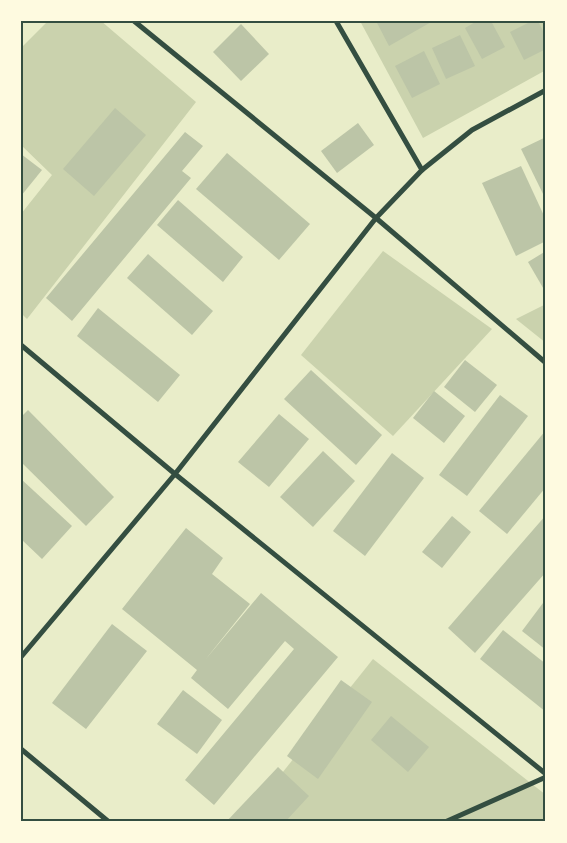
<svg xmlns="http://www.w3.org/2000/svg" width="567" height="843" viewBox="0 0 567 843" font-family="Montserrat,sans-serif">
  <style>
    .green { fill: #cad2ad }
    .building { fill: #bcc5a7 }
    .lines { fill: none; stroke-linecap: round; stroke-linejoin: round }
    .minor { stroke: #344e41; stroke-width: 5 }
    .neatline { fill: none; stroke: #344e41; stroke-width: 2 }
  </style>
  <rect width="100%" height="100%" fill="#e9edc9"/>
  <!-- green -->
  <g class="green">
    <polygon points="48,21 101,21 196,102 27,319 21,313 21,214 52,175 21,145 21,48"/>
    <polygon points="360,21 546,21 546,70 423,138"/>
    <polygon points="383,251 492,329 393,436 301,355"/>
    <polygon points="546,304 546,343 516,319"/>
    <polygon points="373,659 546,795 546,822 243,822"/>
  </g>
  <!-- building -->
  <g class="building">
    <polygon points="376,21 433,21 389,46"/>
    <polygon points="477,21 491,21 505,47 482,59 465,28"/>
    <polygon points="532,21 538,21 546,37 546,49 524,60 510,32"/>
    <polygon points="241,24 269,54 241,81 213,52"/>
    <polygon points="460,35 475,66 446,79 432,48"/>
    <polygon points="424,51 440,84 412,98 395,66"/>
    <polygon points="115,108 146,135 94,196 63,169"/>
    <polygon points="358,123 374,145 337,173 321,151"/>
    <polygon points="185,132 203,146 182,171 191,178 72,321 46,298"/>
    <polygon points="546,137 546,200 521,149"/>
    <polygon points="227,153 310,224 279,260 196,189"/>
    <polygon points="21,154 42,170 21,196"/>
    <polygon points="521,166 546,220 546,241 516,256 482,183"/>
    <polygon points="178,200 243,257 223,282 157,225"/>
    <polygon points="546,251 546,293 528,262"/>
    <polygon points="148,254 213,311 192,335 127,278"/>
    <polygon points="98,308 180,375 158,402 77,336"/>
    <polygon points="465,360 497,385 475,412 444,387"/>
    <polygon points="311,370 382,435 356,465 284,399"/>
    <polygon points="434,391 465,416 444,443 413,418"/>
    <polygon points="500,395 528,416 467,496 439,475"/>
    <polygon points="28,410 114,497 86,526 21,462 21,417"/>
    <polygon points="279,414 309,439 269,487 238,462"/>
    <polygon points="546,430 546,487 507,534 479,511"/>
    <polygon points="323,451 355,481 313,527 280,497"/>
    <polygon points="392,453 424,478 365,556 333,531"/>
    <polygon points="21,479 72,526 42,559 21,539"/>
    <polygon points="546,515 546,572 475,653 448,628"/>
    <polygon points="452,516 471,532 442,568 422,552"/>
    <polygon points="186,528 223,558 212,574 250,604 205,660 261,593 338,657 214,805 185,780 294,649 285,641 228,709 191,678 197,670 122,609"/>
    <polygon points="546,599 546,650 522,631"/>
    <polygon points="112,624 147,651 86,729 52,703"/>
    <polygon points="503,630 546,664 546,712 480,659"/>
    <polygon points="341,680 372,702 318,779 287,756"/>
    <polygon points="183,690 222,720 197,754 157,724"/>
    <polygon points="391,716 429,747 408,772 371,740"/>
    <polygon points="278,767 309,796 285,822 226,822"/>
  </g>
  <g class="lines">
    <!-- minor -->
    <g class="minor">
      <polyline points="134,21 376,218 546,363"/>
      <polyline points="336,21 422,170"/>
      <polyline points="21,345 175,474 546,774"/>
      <polyline points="21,657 175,474 376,218 422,170 472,130 546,90"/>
      <polyline points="21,749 109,822"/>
      <polyline points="445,822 546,777"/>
    </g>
  </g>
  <!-- border -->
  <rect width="567" height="843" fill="none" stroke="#fefae0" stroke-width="45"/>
  <rect x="22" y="22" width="522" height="798" class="neatline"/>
</svg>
